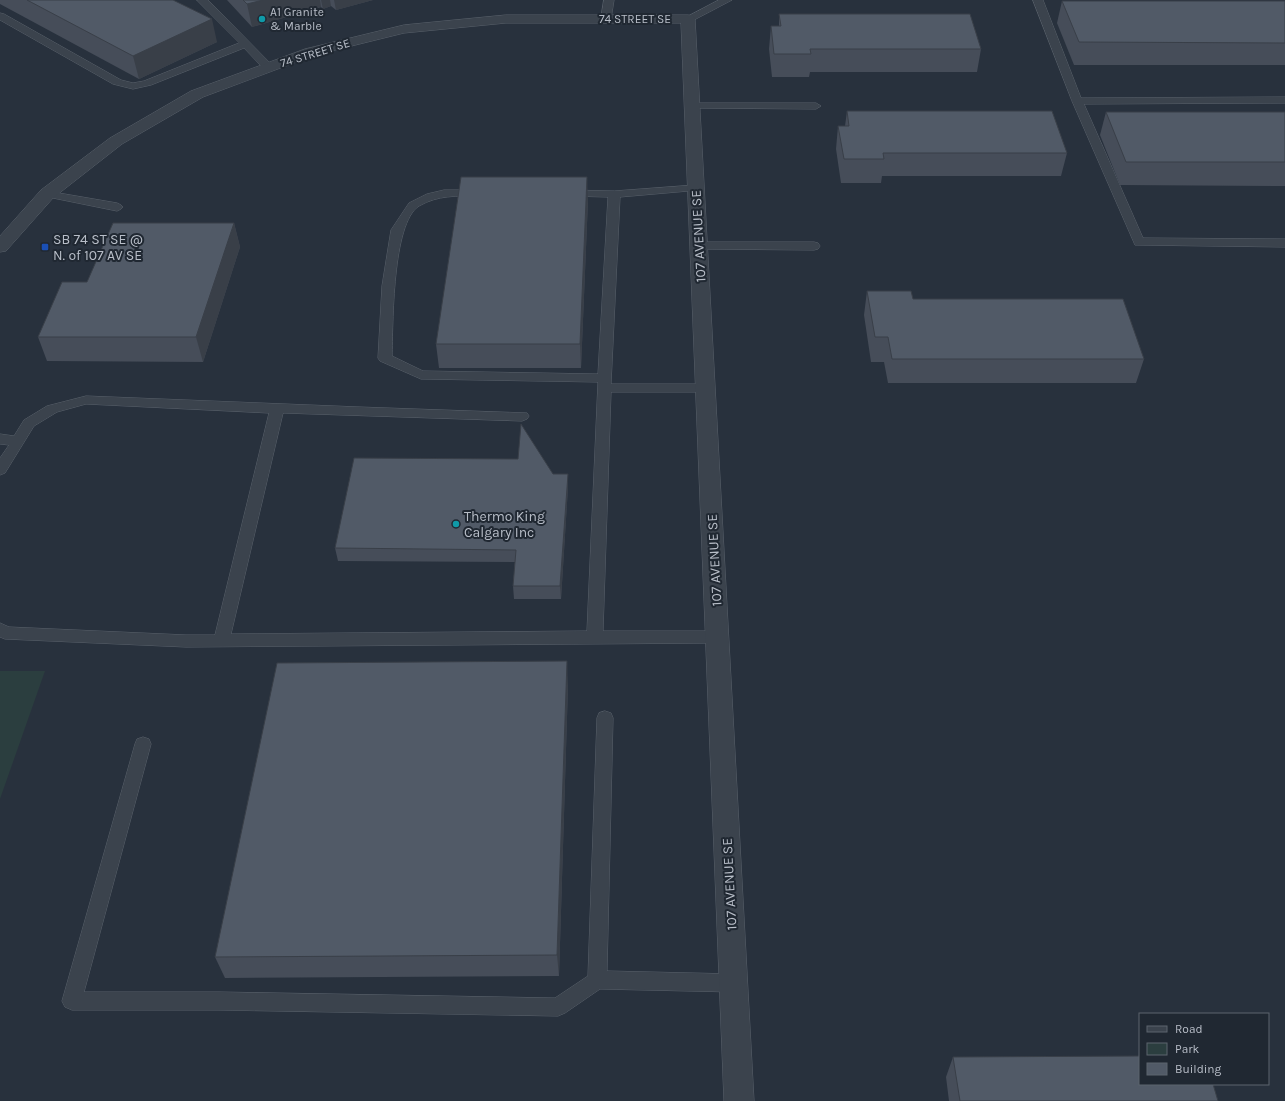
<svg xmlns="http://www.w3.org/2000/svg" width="1285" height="1101" viewBox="0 0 1285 1101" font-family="Karla,sans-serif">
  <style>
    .green { fill: #2b3e3f }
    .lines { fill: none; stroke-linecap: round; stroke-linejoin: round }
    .service-casing { stroke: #59616b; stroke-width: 1 }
    .minor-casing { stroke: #59616b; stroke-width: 1 }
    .service { fill: #3b434d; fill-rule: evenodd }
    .minor { fill: #3b434d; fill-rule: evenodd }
    .wall { fill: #464d59 }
    .shaded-wall { fill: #393f48 }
    .building { fill: #515a67; stroke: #393f48 }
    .culture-dot { fill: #0f9aa8; stroke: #202832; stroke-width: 1.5 }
    .transit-dot { fill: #1a4fb4; stroke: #202832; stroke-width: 1.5 }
    .labels { text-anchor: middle; stroke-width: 4; stroke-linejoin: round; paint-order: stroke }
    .far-poi-label { font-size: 12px; fill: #b8bec8; stroke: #202832; text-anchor: start }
    .far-street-label { font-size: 12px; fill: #b8bec8; stroke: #202832 }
    .street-label { font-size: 14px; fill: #b8bec8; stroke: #202832 }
    .poi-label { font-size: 14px; fill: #b8bec8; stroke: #202832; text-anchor: start }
  </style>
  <rect width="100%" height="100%" fill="#28313d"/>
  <!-- green -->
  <polygon class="green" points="0,671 45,671 0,799"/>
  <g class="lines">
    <!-- service casing -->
    <g class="service-casing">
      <g id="service">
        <polygon points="197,0 208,0 272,65 273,67 272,69 264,69 244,48 151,85 133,89 113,84 0,20 0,13 4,14 121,80 133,83 144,81 239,43"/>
        <polygon points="604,0 614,0 611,19 606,22 601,19"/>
        <polygon points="719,0 732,0 692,21 688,22 683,19"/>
        <polygon points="1033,0 1043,0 1081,98 1285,97 1285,103 1084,104 1143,238 1285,239 1285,247 1135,245 1072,101"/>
        <polygon points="692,103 816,103 821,106 816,109 688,108 687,106 688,104"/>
        <path d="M 696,185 L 700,186 L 702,188 L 700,190 L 620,197 L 611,384 L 705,384 L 710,385 L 712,388 L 710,391 L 705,392 L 611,392 L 603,631 L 717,631 L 723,633 L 725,637 L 723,641 L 717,643 L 186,647 L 5,639 L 0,637 L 0,623 L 9,627 L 186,635 L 215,635 L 269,413 L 86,404 L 57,412 L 34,426 L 5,473 L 0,475 L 0,458 L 9,445 L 0,444 L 0,434 L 14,436 L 24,420 L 47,406 L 86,396 L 359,407 L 527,413 L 529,416 L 527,419 L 522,421 L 283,413 L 231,634 L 587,631 L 598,382 L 421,379 L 380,361 L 378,358 L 382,286 L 391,230 L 409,203 L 427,194 L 444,190 L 478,190 L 482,191 L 484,193 L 482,195 L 478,196 C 457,196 438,195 419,206 C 392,223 393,325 392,356 L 423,371 L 598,374 L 608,197 L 568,196 L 564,195 L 562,193 L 564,191 L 568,190 L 614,191 Z"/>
        <polygon points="47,191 117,203 121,205 123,207 121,209 117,211 43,196 41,194 43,192"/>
        <polygon points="699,242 814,242 818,243 820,246 818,249 814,250 695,249 693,246 695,243"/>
        <polygon points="605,711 611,713 613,718 607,971 734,974 741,977 744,983 741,989 734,992 600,989 565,1013 558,1016 219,1010 72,1010 65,1007 62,1001 135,744 137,739 143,737 149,739 151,744 84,992 219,992 555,998 588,976 597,718 599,713"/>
      </g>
    </g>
    <!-- minor casing -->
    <g class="minor-casing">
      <polygon id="minor" points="506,15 688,15 693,16 695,19 754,1101 724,1101 681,23 506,23 404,33 315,55 203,97 122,144 53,198 6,251 0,252 0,236 41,190 110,138 191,91 305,49 404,25"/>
    </g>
    <!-- service -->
    <use href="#service" class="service"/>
    <!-- minor -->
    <use href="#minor" class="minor"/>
  </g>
  <!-- wall -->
  <g class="wall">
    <polygon points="0,0 173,0 217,42 139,79 0,4"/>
    <polygon points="227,0 373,0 336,10 331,6 323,9 321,7 252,27"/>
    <polygon points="1062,1 1285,1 1285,65 1074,65 1057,23"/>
    <polygon points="779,14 981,49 977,72 810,72 809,77 772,77 769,49 771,26 779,26"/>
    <polygon points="847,111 1067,153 1061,176 882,176 881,183 841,183 836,149 838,126 845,126"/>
    <polygon points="1106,112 1285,112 1285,186 1120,185 1100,135"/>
    <polygon points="588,200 581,368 439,368 436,344"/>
    <polygon points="234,223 240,247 203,362 47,361 38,337 87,282"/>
    <polygon points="867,291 913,299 1144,359 1136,383 888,383 884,362 871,362 864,315"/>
    <polygon points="553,474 568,487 561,599 514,599 513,586 515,562 338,561 335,548"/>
    <polygon points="568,685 559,976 225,978 215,957"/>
    <polygon points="953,1057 1218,1101 949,1101 946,1077"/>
  </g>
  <!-- shaded-wall -->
  <g class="shaded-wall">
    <polygon points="263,0 320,0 321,7 252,27 247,4"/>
    <polygon points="321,0 330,0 331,6 323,9"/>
    <polygon points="334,0 373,0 336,10"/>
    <polygon points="212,19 217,42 139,79 133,56"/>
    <polygon points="587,177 588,200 581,368 580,344"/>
    <polygon points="234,223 240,247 203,362 196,337"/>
    <polygon points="568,474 568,487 561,599 560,586"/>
    <polygon points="567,661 568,685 559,976 557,955"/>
  </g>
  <!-- building -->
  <g class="building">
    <polygon points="27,0 173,0 212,19 133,56"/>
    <polygon points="243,0 263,0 247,4"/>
    <polygon points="1062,1 1285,1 1285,43 1079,42"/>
    <polygon points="779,14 970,14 981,49 810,49 811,54 774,54 771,26 781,26"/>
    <polygon points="847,111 1052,111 1067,153 883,153 884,159 844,159 838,126 849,126"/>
    <polygon points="1106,112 1285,112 1285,162 1126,162"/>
    <polygon points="461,177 587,177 580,344 436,344"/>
    <polygon points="113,223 234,223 196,337 38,337 62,282 87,282"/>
    <polygon points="867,291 911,291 913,299 1123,299 1144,359 892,359 888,337 875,337"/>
    <polygon points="521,424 553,474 568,474 560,586 513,586 516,550 335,548 354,458 518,459"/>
    <polygon points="567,661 557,955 215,957 277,663"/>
    <polygon points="1140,1056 1140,1084 1213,1084 1218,1101 960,1101 953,1057"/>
  </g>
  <!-- markers -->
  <g class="culture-dot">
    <circle cx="262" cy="19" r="4"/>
    <circle cx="456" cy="524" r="4"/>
  </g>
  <rect class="transit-dot" x="41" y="243" width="8" height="8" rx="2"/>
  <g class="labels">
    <!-- far-poi labels -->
    <g class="far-poi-label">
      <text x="270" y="16">A1 Granite<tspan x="270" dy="14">&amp; Marble</tspan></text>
    </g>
    <!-- far-street labels -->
    <g class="far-street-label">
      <text x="635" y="23">74 STREET SE</text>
      <text transform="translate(315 53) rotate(-17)" y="4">74 STREET SE</text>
    </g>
    <!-- street labels -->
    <g class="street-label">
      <text transform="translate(698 236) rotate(-93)" y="5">107 AVENUE SE</text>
      <text transform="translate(714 560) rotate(-93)" y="5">107 AVENUE SE</text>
      <text transform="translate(729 884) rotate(-93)" y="5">107 AVENUE SE</text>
    </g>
    <!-- poi labels -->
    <g class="poi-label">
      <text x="53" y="244">SB 74 ST SE @<tspan x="53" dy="16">N. of 107 AV SE</tspan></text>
      <text x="464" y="521">Thermo King<tspan x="464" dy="16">Calgary Inc</tspan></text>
    </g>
  </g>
  <!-- legend -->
  <rect x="1139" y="1013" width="130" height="72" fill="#202832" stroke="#5d646e"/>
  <rect x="1147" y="1026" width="20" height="6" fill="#3b434d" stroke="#5d646e"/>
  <text x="1175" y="1033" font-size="12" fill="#b8bec8">Road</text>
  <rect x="1147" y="1043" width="20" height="12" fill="#2b3e3f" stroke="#5d646e"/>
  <text x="1175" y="1053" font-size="12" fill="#b8bec8">Park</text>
  <rect x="1147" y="1063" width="20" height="12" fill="#515a67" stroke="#5d646e"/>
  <text x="1175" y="1073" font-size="12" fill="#b8bec8">Building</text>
</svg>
